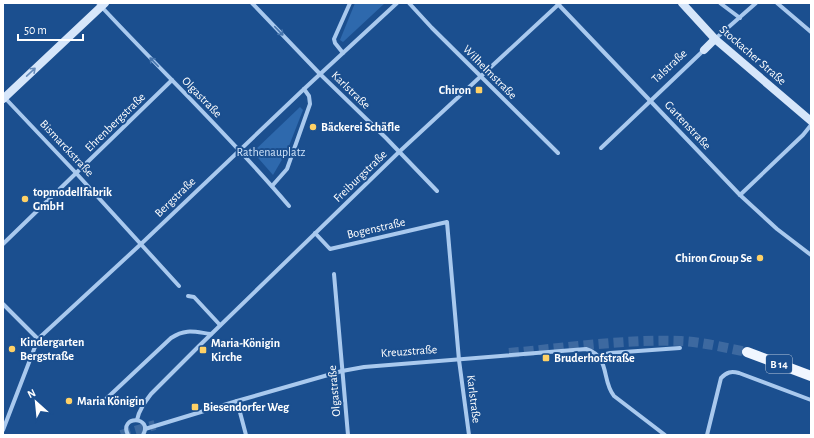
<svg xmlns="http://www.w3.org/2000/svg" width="814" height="438" viewBox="0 0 814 438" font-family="'Alegreya Sans',sans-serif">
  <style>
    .green { fill: #2e69ad }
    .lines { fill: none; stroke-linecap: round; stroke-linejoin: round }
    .primary-tunnel { stroke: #3d69a0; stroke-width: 10; stroke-dasharray: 10 5; stroke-linecap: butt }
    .street { stroke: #a9c9ee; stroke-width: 4 }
    .secondary { stroke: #d6e6fa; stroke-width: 8 }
    .primary { stroke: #f0f6ff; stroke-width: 10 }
    .oneway { stroke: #4674ac }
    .oneway2 { stroke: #668bba }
    .poi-dot { fill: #ffd166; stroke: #1b4f8f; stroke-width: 1.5 }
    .labels { text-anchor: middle; stroke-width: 4; stroke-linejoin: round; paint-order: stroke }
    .shield { fill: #1b4f8f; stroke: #bbcadd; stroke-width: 1 }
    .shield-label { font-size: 11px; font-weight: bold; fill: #fff }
    .street-label { font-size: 12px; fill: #fff; stroke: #1b4f8f }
    .poi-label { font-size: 12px; font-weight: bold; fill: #fff; stroke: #1b4f8f; text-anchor: start }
    .park-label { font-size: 12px; fill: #cfe3fa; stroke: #1b4f8f }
  </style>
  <rect width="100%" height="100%" fill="#1b4f8f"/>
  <!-- green -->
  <g class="green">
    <polygon points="355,3 385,3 343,42 340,40"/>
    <polygon points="300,107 303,110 287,151 273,175 253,152"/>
  </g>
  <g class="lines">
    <!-- primary-tunnel -->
    <g class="primary-tunnel">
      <path d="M 509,353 C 566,348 624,339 681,341 C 703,342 725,348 747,352"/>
      <polyline points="121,435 155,425"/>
    </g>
    <!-- street -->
    <g class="street">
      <path d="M 98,3 C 161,71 229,135 289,206"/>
      <polyline points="252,3 320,74 386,138 437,191"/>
      <polyline points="409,3 432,28 558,153"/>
      <polyline points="557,3 740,195 777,229 811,255"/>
      <polyline points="720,3 740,18"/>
      <polyline points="777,3 811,32"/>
      <polyline points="715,39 756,3"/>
      <polyline points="343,53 335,43 334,39 350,3"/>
      <polyline points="5,98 76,173 179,286"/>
      <polyline points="601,148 704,50"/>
      <polyline points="272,186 287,169 310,104 309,96 304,89"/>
      <polyline points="740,195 803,135 811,125"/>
      <polyline points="315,233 330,249 447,222 459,360 469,435"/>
      <polyline points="3,244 172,80"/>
      <polyline points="334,274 348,435"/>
      <polyline points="188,296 194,297 220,325"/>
      <polyline points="3,304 38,339"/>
      <polyline points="599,356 610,353 680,348"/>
      <path d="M 106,399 L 171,338 C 186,328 195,332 211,334"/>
      <polyline points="237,401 246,435"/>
      <path d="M 137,420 C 139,410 145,402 151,394 L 199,346 L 399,152 L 560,3"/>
      <path d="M 145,429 L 237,401 L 342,371 L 364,367 L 586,349 C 611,357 601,380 614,396 L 665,435"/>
      <polyline points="3,430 38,339 141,244 304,89 397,3"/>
      <path d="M 128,435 C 118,415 154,416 143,435"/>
      <path d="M 707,435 L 721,378 C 727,372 731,371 739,373 L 811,400"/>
    </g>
    <!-- secondary -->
    <g class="secondary">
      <polyline points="682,3 715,39 811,121"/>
      <polyline points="704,50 715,39"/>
      <polyline points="3,99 105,3"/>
    </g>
    <!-- primary -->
    <polyline class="primary" points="747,352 811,376"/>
  </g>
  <!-- one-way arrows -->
  <defs><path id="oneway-shaft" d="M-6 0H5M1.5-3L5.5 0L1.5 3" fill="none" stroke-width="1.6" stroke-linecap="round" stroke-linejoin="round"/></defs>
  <g class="oneway">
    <use href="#oneway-shaft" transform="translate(279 31) rotate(46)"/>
    <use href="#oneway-shaft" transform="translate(154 62) rotate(-134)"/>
  </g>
  <use class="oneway2" href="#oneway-shaft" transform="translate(31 72) rotate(-43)"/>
  <!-- markers -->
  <g class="poi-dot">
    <rect x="475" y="86" width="8" height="8" rx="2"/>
    <circle cx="313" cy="127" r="4"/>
    <circle cx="25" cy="199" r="4"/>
    <circle cx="760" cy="258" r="4"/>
    <circle cx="12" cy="349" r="4"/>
    <rect x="199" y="346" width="8" height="8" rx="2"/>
    <rect x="542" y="354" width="8" height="8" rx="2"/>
    <circle cx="69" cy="401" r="4"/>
    <rect x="191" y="403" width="8" height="8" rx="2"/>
  </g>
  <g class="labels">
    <!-- shield labels -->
    <rect class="shield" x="766" y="355" width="26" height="18" rx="3"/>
    <g class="shield-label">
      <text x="779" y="368">B 14</text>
    </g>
    <!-- street labels -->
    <g class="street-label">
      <text transform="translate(753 55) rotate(41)" y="4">Stockacher Straße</text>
      <text transform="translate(669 66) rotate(-43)" y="4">Talstraße</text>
      <text transform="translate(490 72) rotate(45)" y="4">Wilhelmstraße</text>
      <text transform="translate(351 90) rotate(44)" y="4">Karlstraße</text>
      <text transform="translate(202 97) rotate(46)" y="4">Olgastraße</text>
      <text transform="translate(115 122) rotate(-44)" y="4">Ehrenbergstraße</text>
      <text transform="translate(688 125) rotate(47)" y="4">Gartenstraße</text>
      <text transform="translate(67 148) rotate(47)" y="4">Bismarckstraße</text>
      <text transform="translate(360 176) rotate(-44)" y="4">Freiburgstraße</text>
      <text transform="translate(175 197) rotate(-44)" y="4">Bergstraße</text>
      <text transform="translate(376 228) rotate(-13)" y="4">Bogenstraße</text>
      <text transform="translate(409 351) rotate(-4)" y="4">Kreuzstraße</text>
      <text transform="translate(334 391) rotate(-95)" y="4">Olgastraße</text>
      <text transform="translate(474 399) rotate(83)" y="4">Karlstraße</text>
    </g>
    <!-- poi labels -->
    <g class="poi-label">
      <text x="471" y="94" text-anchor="end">Chiron</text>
      <text x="321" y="131">Bäckerei Schäfle</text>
      <text x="33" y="196">topmodellfabrik<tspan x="33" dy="14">GmbH</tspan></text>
      <text x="752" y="262" text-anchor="end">Chiron Group Se</text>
      <text x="20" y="346">Kindergarten<tspan x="20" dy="14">Bergstraße</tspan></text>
      <text x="211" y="347">Maria-Königin<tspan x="211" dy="14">Kirche</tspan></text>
      <text x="554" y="362">Bruderhofstraße</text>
      <text x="77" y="405">Maria Königin</text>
      <text x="203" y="411">Biesendorfer Weg</text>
    </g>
    <!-- park labels -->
    <g class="park-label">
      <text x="271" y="156">Rathenauplatz</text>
    </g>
  </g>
  <!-- border -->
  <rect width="814" height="438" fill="none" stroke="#ffffff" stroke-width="8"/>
  <!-- north arrow -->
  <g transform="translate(36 402) rotate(333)" stroke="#1b4f8f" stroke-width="3" paint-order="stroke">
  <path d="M0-3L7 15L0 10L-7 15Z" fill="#ffffff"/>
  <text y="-6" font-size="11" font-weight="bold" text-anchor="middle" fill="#ffffff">N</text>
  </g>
  <!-- scale -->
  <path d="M18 34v6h65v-6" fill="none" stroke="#ffffff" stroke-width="2"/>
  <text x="24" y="34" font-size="12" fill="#ffffff" stroke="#1b4f8f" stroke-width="3" paint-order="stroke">50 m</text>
</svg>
